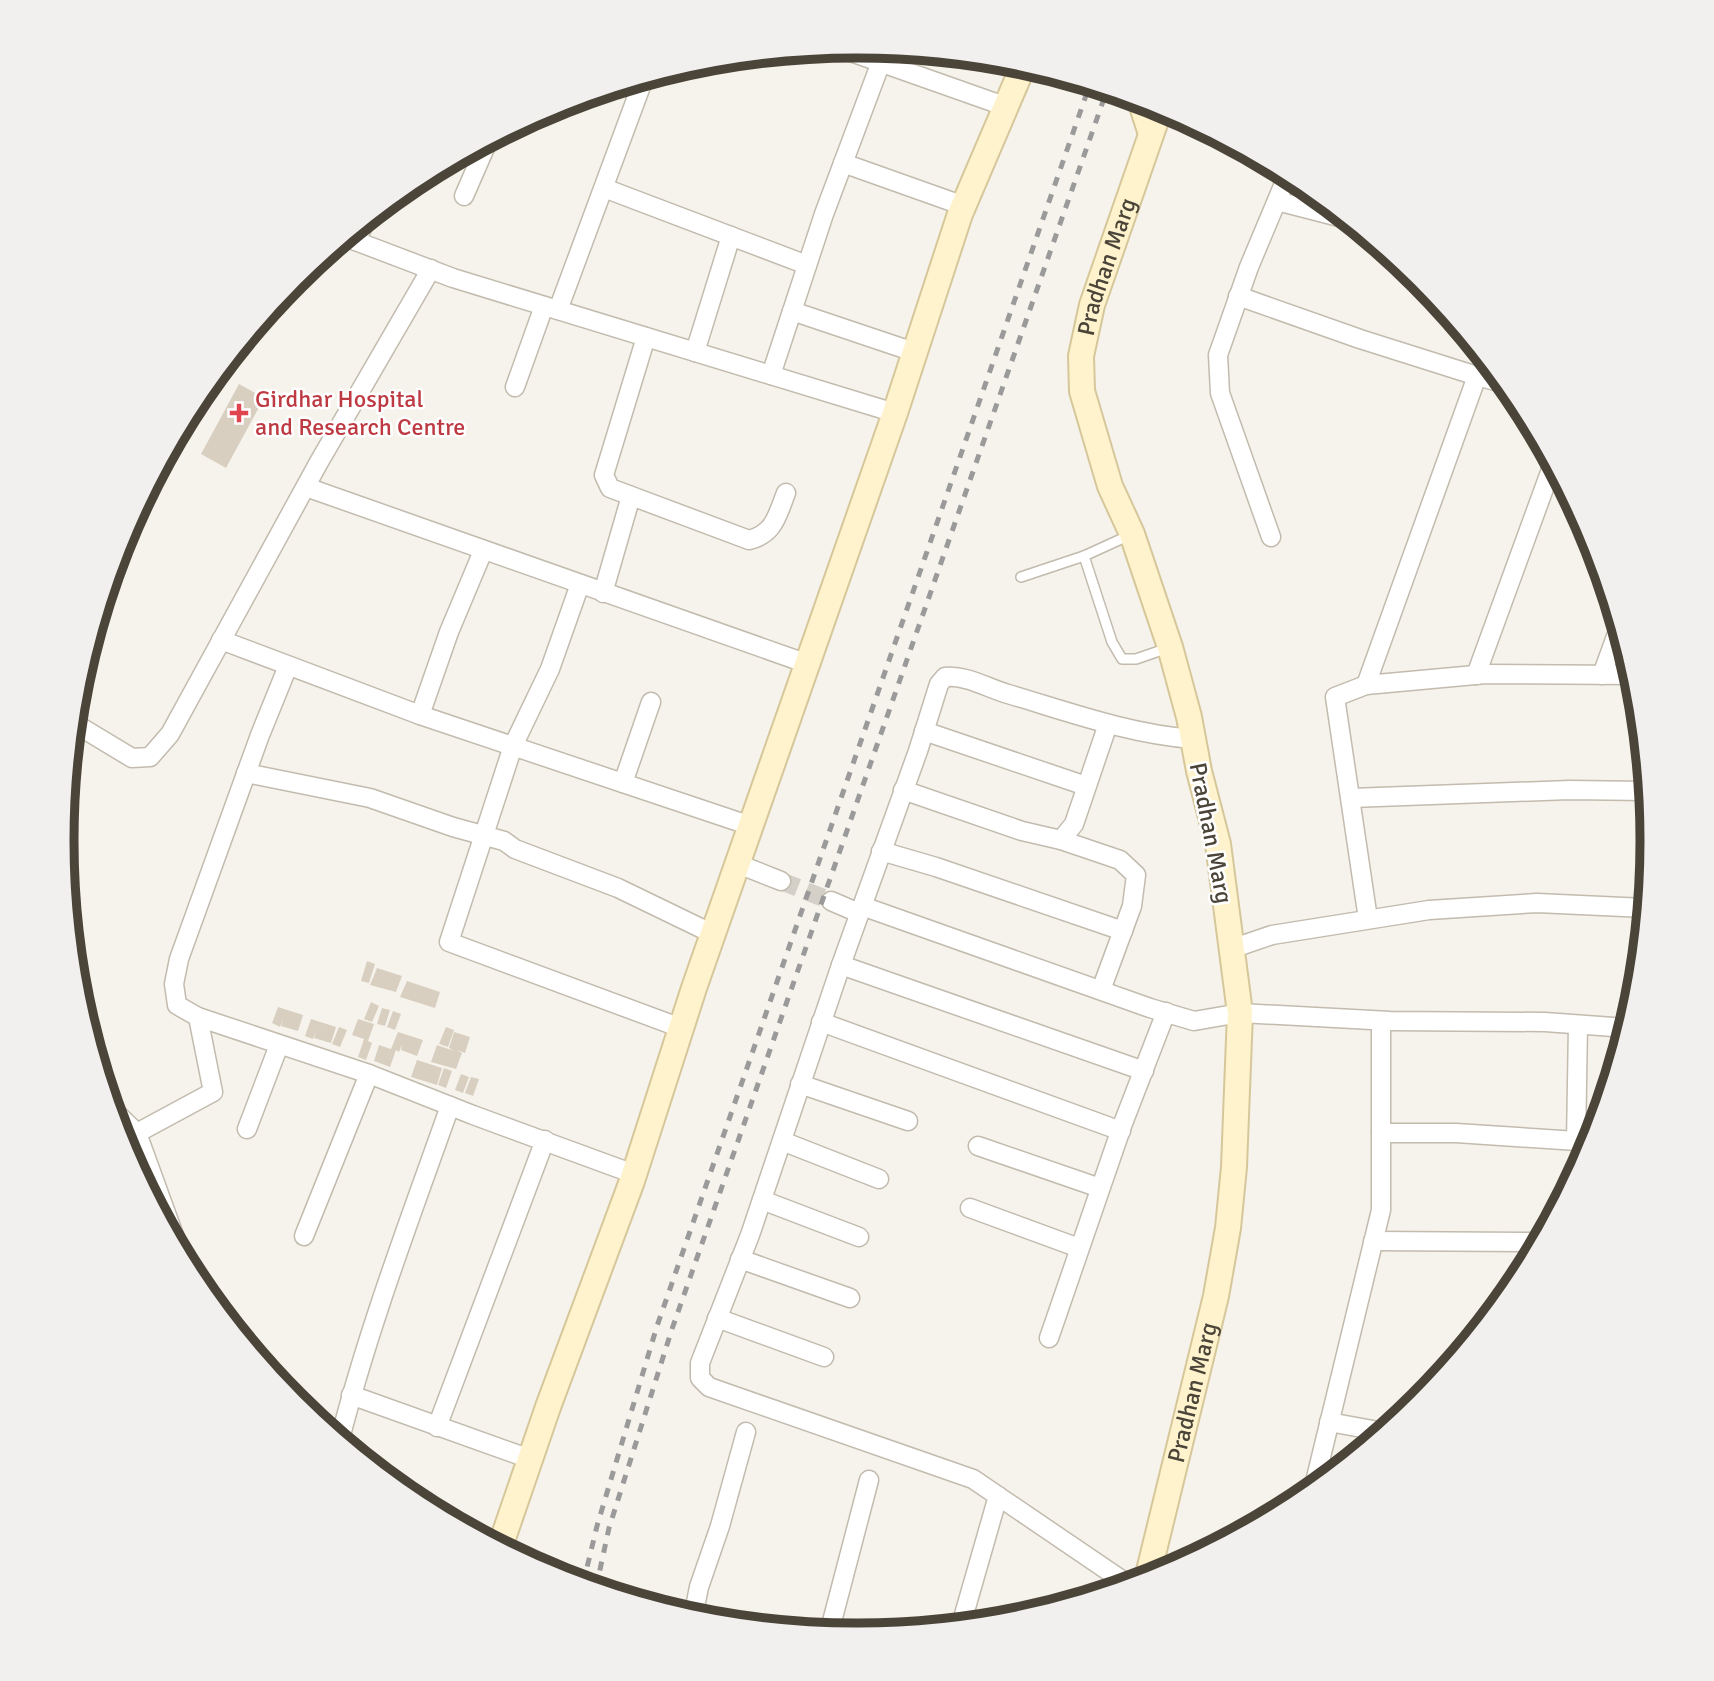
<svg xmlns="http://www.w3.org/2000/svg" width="1714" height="1681" viewBox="0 0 1714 1681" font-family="Signika,sans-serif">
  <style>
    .building { fill: #d8cfc1 }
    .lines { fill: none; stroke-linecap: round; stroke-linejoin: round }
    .street-tunnel { stroke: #d4d0c8; stroke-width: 18; stroke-dasharray: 18 9; stroke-linecap: butt }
    .lane-casing { stroke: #c2bbae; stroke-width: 12 }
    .street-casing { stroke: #c2bbae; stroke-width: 21 }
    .secondary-casing { stroke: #d6c79b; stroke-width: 28 }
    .lane { stroke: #fff; stroke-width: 9 }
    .street { stroke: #fff; stroke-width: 18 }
    .secondary { stroke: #fff3cd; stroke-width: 24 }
    .rail { stroke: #9a9a9a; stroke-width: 5; stroke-dasharray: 9 9; stroke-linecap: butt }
    .health-dot { fill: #e0444e; stroke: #fff; stroke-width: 2.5 }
    .labels { text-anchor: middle; stroke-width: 5; stroke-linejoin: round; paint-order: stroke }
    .street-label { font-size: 24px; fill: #4b4439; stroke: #fff }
    .health-label { font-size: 24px; fill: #be3a42; stroke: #fff; text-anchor: start }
    .rim { fill: none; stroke: #4b4439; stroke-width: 9 }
  </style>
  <rect width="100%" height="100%" fill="#f6f3ec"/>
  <!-- building -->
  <g class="building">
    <polygon points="239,384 264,398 226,468 201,454"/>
    <polygon points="367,961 375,964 369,983 361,981"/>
    <polygon points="377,968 402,976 396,992 370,985"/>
    <polygon points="407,981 440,992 435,1008 400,997"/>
    <polygon points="371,1002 379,1006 372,1022 364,1019"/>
    <polygon points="278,1007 303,1015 298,1031 281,1026 283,1018 280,1027 272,1023"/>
    <polygon points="382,1008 390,1010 385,1026 377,1024"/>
    <polygon points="393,1011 401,1014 395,1030 387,1027"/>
    <polygon points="311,1019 336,1027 331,1043 314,1038 316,1030 313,1039 305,1036"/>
    <polygon points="358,1019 374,1024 368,1041 372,1043 366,1060 358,1057 364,1039 352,1035"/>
    <polygon points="339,1027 347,1030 340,1047 332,1044"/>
    <polygon points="446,1027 454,1030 448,1047 439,1044"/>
    <polygon points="398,1032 423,1040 417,1056 401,1050 402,1044 399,1052 396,1050 390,1067 374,1061 379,1045 391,1049"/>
    <polygon points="454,1032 470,1037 465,1053 457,1050 462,1053 456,1069 431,1062 437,1045 454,1051 449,1048"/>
    <polygon points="417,1060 442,1068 437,1085 411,1077"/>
    <polygon points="444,1068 452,1071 446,1088 438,1085"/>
    <polygon points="461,1074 469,1077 463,1093 455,1090"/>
    <polygon points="471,1077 479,1079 473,1096 465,1093"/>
  </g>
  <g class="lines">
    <!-- street-tunnel -->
    <polyline class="street-tunnel" points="781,881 831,901"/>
    <!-- lane casing -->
    <g class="lane-casing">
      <g id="lane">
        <polyline points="1084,556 1112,642 1122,659 1136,659 1168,648"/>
        <polyline points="1021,577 1084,556 1130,535"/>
      </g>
    </g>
    <!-- street casing -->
    <g class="street-casing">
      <g id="street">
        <polyline points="837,47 1007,107"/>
        <polyline points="843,163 964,206"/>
        <polyline points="604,188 807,265"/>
        <polyline points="464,196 488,141"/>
        <polyline points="1277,201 1347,219"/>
        <polyline points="345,237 453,278 895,413"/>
        <polyline points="356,241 366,220"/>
        <polyline points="1238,296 1360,339 1477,376"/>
        <polyline points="558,310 644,78"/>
        <polyline points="792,311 914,352"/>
        <path d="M 646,337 L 604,475 L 610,488 L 749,540 C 774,534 777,516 786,493"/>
        <polyline points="695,352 731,236"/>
        <polyline points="771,375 824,214 881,62"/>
        <polyline points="515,387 544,306"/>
        <polyline points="306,487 808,664"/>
        <polyline points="1271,537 1220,393 1218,355 1249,267 1288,174"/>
        <polyline points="580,584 550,669 513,746 449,942 681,1028"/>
        <polyline points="603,593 631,496"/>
        <polyline points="221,640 420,715 751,826"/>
        <polyline points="288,666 260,735 179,959 174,984 177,1005 198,1017 369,1074 473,1115 634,1174"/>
        <polyline points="1476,675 1553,464"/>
        <polyline points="1602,675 1619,628"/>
        <polyline points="1366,685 1477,376 1506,384"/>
        <polyline points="420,715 449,632 483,551"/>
        <polyline points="74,723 132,758 150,757 170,734 319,462 431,269"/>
        <polyline points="924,731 1086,786"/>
        <polyline points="246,773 370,798 453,827 504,841 515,849 618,888 713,934"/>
        <polyline points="623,783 651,702"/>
        <polyline points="903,790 1022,831 1061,840 1074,824 1108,724"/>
        <polyline points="1351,798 1569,790 1647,791"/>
        <polyline points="1061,840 1120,860 1136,875 1132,906 1101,990"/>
        <polyline points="881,851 936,867 1123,931"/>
        <polyline points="738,864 781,881"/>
        <polyline points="831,901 859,913"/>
        <polyline points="862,906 1150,1008 1194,1021 1240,1013 1390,1021 1545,1022 1627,1028"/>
        <polyline points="1368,919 1335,697 1366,685 1486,674 1634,675"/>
        <polyline points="1231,949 1272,935 1429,910 1537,903 1645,908"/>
        <polyline points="841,965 1144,1071"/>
        <polyline points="821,1022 1121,1131"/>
        <polyline points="800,1084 908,1121"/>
        <polyline points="112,1109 137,1133 182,1257"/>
        <polyline points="247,1129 279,1045"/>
        <polyline points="1381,1133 1456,1133 1592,1142"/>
        <polyline points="121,1139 137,1133 213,1092 198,1017"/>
        <polyline points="782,1141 879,1179"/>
        <polyline points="1576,1142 1578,1025"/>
        <polyline points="978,1146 1100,1188"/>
        <polyline points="762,1200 859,1237"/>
        <polyline points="970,1208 1079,1248"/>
        <polyline points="304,1236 369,1074"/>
        <polyline points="1373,1241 1540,1242"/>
        <polyline points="740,1259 850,1298"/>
        <polyline points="717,1318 824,1357"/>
        <polyline points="1049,1338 1122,1126 1166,1012"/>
        <polyline points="351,1395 530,1459"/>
        <polyline points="1329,1422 1384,1432"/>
        <polyline points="437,1427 545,1140"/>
        <path d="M 340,1439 C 369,1326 411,1216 450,1106"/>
        <polyline points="1313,1490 1381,1210 1381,1021"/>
        <path d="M 1129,1585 L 973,1479 L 709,1387 L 700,1378 L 700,1363 L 750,1235 L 841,965 L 918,751 L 939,684 L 945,677 C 967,675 987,688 1008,694 C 1069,712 1129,734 1193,739"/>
        <polyline points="693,1617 699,1587 720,1526 746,1432"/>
        <polyline points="961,1625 998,1496"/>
        <polyline points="829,1633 869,1480"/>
      </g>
    </g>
    <!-- secondary casing -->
    <g class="secondary-casing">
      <g id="secondary">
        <polyline points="1140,100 1151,134"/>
        <polyline points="500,1547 548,1407 632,1181 694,988 895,413 960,214 1024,64"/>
        <path id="s1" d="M 1147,1579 L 1216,1296 L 1228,1228 L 1234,1167 L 1240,1013 L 1218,844 L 1199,771 L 1189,717 L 1170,647 L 1132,534 L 1110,486 L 1082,391 L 1081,356 L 1092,305 L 1161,106"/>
      </g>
    </g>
    <!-- lane -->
    <use href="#lane" class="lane"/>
    <!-- street -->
    <use href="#street" class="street"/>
    <!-- secondary -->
    <use href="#secondary" class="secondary"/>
    <!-- rail -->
    <g class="rail">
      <polyline points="583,1584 597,1526 657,1326 1090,84"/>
      <polyline points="596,1588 609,1528 672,1329 1107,90"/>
    </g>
  </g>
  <!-- markers -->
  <path class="health-dot" d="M235.5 402.5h7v7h7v7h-7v7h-7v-7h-7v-7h7z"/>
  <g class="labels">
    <!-- street labels -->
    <g class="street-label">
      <text dy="8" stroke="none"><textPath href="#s1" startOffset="1348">Pradhan Marg</textPath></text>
      <text transform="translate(1211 833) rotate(79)" y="8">Pradhan Marg</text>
      <text dy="8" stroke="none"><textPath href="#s1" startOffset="192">Pradhan Marg</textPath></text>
    </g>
    <!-- health labels -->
    <g class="health-label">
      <text x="255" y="407">Girdhar Hospital<tspan x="255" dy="28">and Research Centre</tspan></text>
    </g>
  </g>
  <!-- crop -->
  <path d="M0 0H1714V1681H0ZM856 58H858A782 782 0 0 1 1640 840V841A782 782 0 0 1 858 1623H856A782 782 0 0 1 74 841V840A782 782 0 0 1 856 58Z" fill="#f1f0ef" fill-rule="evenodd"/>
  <path class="rim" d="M856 58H858A782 782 0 0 1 1640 840V841A782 782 0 0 1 858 1623H856A782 782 0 0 1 74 841V840A782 782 0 0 1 856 58Z"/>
</svg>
